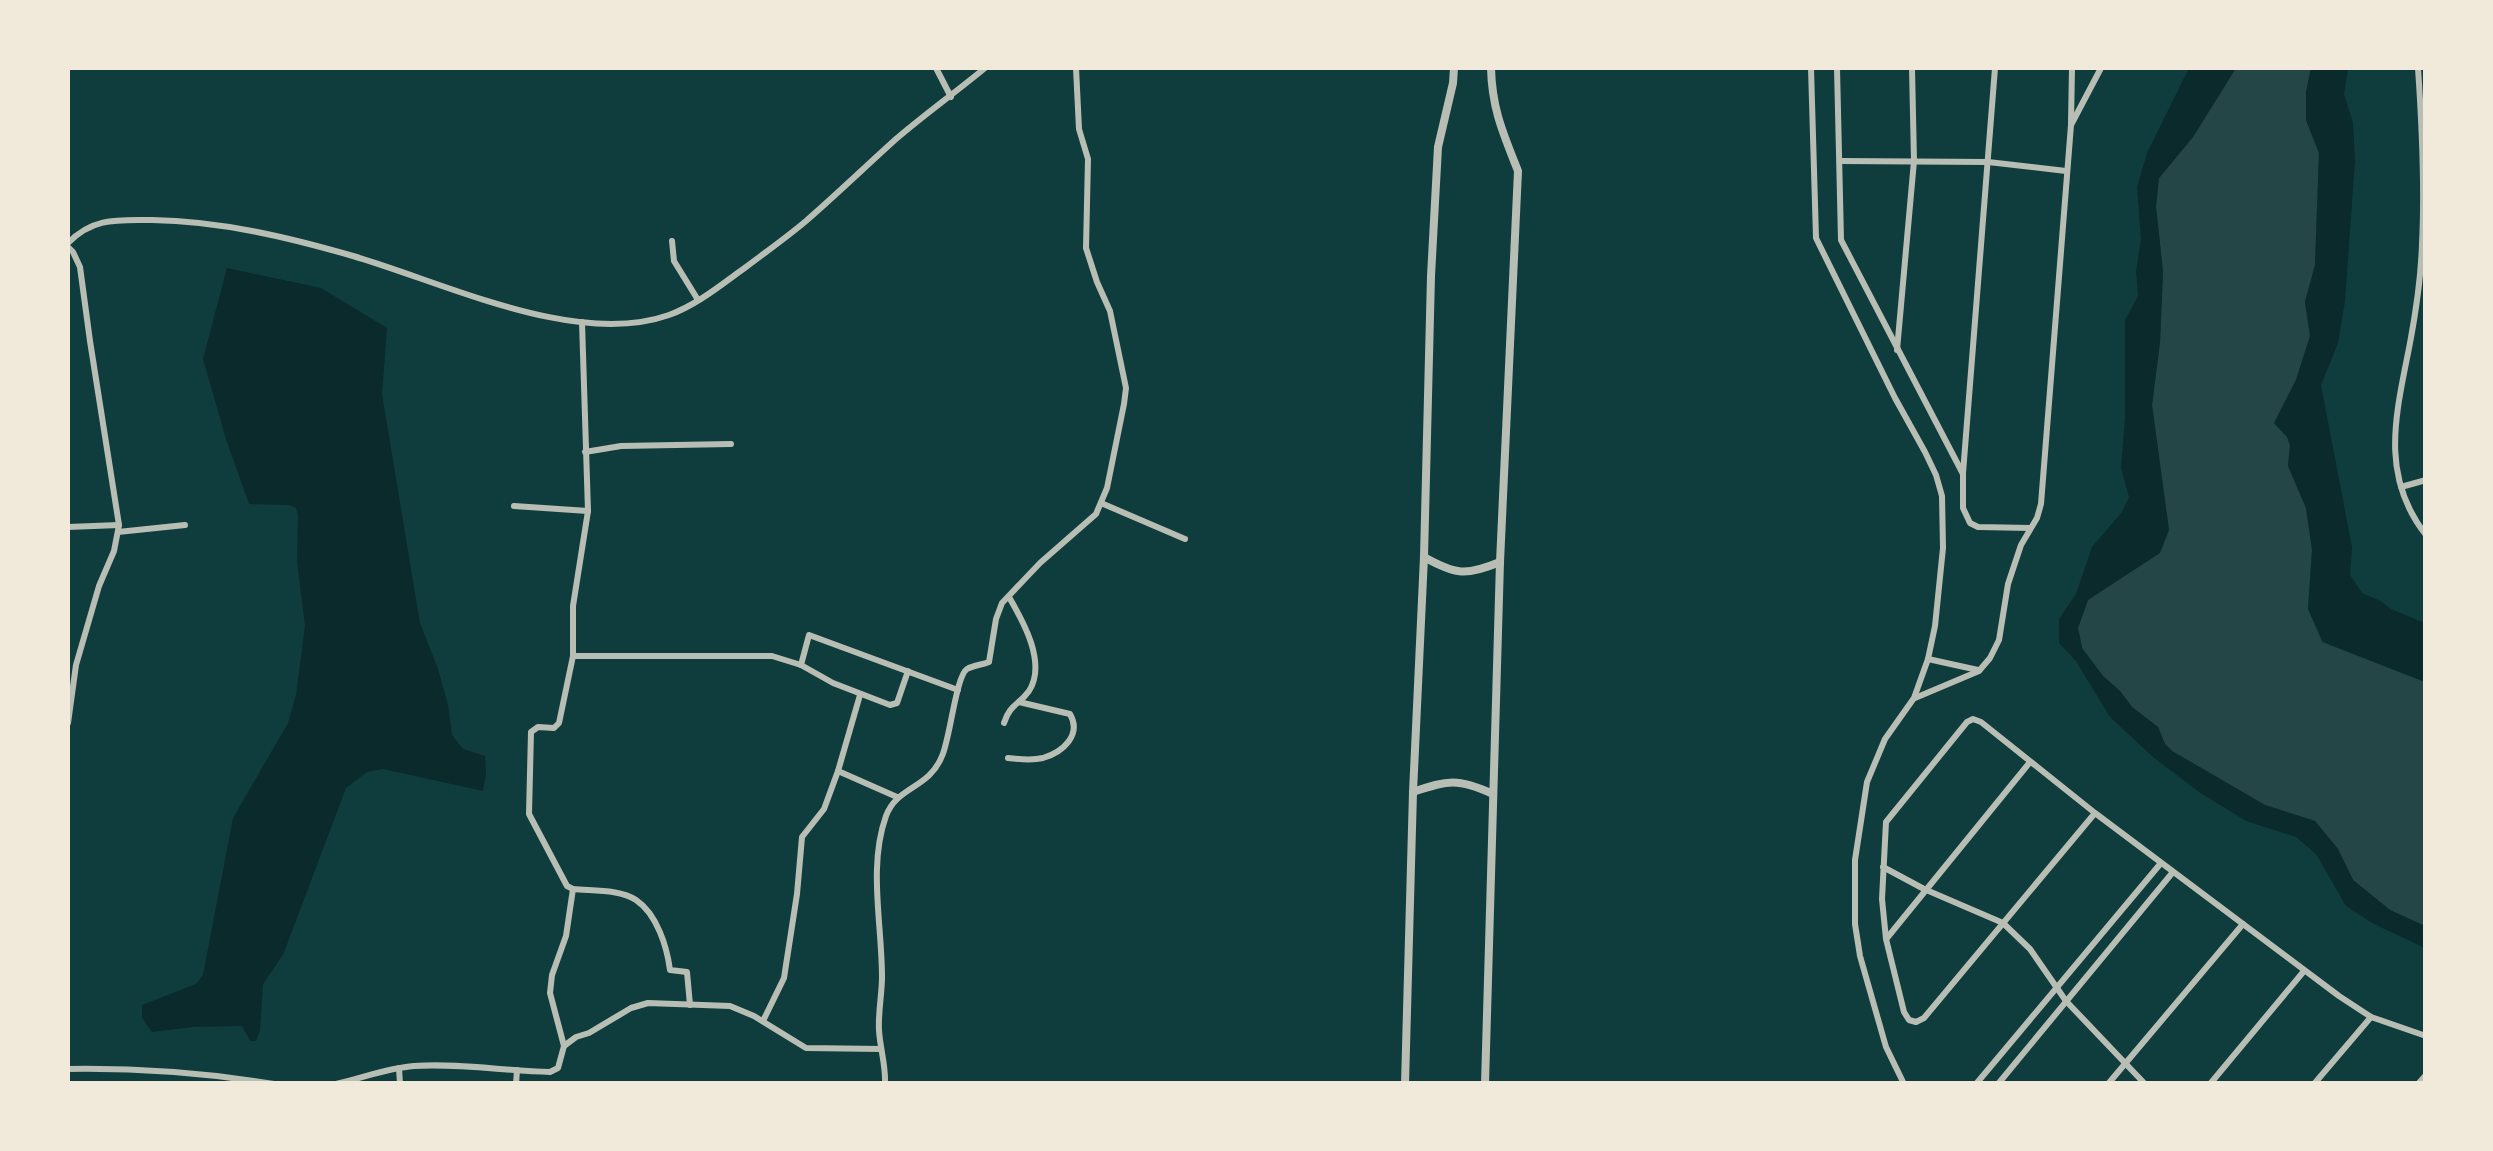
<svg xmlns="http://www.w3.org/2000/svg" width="2493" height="1151" viewBox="0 0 2493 1151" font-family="Overpass,sans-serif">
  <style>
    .green { fill: #244646 }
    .water { fill: #0a2a2b }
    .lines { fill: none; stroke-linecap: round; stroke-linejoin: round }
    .minor { stroke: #b8beb3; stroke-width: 6 }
    .tertiary { stroke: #b8beb3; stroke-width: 8 }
  </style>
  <rect width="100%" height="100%" fill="#0f3d3e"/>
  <!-- green -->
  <polygon class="green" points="2236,68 2311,68 2306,92 2306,120 2319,153 2315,265 2305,302 2310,336 2296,380 2274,423 2287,437 2290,445 2288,466 2306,508 2312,550 2308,609 2322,642 2425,682 2425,926 2390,910 2353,880 2338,849 2315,821 2265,805 2172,751 2165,744 2158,727 2132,707 2120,691 2103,676 2082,648 2078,628 2088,600 2169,530 2152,405 2160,342 2163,272 2156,206 2159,178 2193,137"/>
  <!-- water -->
  <g class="water">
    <polygon points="2189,68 2236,68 2193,137 2159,178 2156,206 2163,272 2160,342 2152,405 2169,530 2160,553 2088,600 2078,628 2082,648 2103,676 2120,691 2132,707 2158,727 2165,744 2172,751 2265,805 2315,821 2338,849 2353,880 2390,910 2425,926 2425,948 2374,924 2346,906 2316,854 2296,837 2246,821 2199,792 2153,757 2110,717 2076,661 2059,643 2059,619 2076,594 2092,547 2122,512 2129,497 2121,468 2125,419 2125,320 2138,296 2136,271 2141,239 2137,187 2147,153"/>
    <polygon points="2311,68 2348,68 2344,94 2353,123 2355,161 2345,301 2338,343 2321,385 2352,547 2350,575 2362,593 2381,601 2391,609 2425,623 2425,682 2323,642 2308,609 2312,550 2306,508 2288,466 2290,445 2287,437 2274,423 2296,380 2310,336 2305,302 2315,265 2319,153 2306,120 2306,92"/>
    <polygon points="227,268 321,288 387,328 382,394 420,623 438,669 448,705 452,735 463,749 485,756 486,774 483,791 383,769 367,772 346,788 283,955 263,984 260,1031 256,1041 250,1041 242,1026 193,1027 152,1032 142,1018 142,1005 196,984 203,975 233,818 288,723 296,695 305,626 297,561 298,515 296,508 289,505 249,504 226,439 203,359"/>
  </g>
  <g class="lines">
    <!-- minor -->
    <g class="minor">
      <polyline points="936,68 951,97"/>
      <polyline points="1811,68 1816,238 1895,398 1925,452 1936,475 1942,496 1943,548 1935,626 1928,659 1914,698 1885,739 1867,782 1855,860 1855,924 1860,956 1886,1047 1904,1084"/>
      <polyline points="1837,68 1841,240 1963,474 1963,508 1970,523 1978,527 2030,528"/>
      <path d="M 2418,68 C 2422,126 2425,185 2422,244 C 2421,277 2416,311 2410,343 C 2397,411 2378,474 2426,535"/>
      <polyline points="2071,123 2072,68"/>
      <polyline points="1841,161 1988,162 2066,171"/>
      <polyline points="672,241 674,261 698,300"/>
      <path d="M 68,243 C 93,217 118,220 152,220 C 220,221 287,237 353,256 C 443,282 576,348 669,315 C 697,305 722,284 746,267 C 766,252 787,237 806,221 C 837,194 866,166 896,139 C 925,114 956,92 985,68"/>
      <polyline points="68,247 73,252 80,267 90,341 119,525 114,551 99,586 76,665 68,723"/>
      <path d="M 582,322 L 588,511 L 573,606 L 573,656 L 559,723 L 554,728 L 538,727 L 531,732 L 529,814 L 567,886 L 573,889 C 592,891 620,889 636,900 C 657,914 667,947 670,970 L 687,972 L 690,1005"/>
      <polyline points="1897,350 1914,161 1912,68"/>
      <polyline points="585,452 621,446 731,444"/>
      <polyline points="1963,473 1995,68"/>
      <polyline points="2401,487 2426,480"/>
      <polyline points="1101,503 1185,539"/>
      <polyline points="514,506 588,511"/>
      <polyline points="68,527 119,525"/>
      <polyline points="118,532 185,525"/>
      <polyline points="573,656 772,656 801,665 833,683 890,705 897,703 908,671"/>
      <polyline points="1928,659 1978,670"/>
      <polyline points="801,665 809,635 958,690"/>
      <polyline points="860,695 838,771 897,797"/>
      <polyline points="1915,698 1979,671 1990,658 1999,640 2008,584 2021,545 2037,518 2041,504 2071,125 2101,68"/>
      <path d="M 1004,723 C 1010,704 1019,705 1029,691 C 1047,663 1023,621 1009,597"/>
      <path d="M 1008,758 C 1019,759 1031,761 1043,758 C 1063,752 1082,735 1070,714 L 1019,702"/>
      <polyline points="2095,813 1924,1018 1916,1022 1909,1020 1904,1012 1886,939 1882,899 1886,822 1967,722 1973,719 1981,722 2095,813 2339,996 2371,1017 2426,1036"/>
      <polyline points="1883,867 1924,889 2003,923 2030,949 2066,1001 2145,1084"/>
      <polyline points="1887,938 2030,762"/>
      <polyline points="763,1021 784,978 797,894 802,837 824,809 838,771"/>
      <polyline points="564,1046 550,993 552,975 566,936 573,889"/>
      <polyline points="399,1068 400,1084"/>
      <path d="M 68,1069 C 136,1068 206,1073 274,1084"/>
      <path d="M 336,1084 C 363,1078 387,1068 414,1066 C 460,1063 504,1071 550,1072 L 558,1068 L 564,1046 L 576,1037 L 589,1033 L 631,1008 L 648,1003 L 730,1006 L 754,1016 L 806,1048 L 881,1049"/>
      <polyline points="516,1084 517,1070"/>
      <path d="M 885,1084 C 886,1065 880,1049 879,1030 C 878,1012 882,994 882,977 C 882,924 868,866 886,816 C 897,786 929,789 942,756 C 950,739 956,676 967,669 C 974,665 982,665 989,662 L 996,619 L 1002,603 L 1040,563 L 1096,514 L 1107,488 L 1124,404 L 1126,388 L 1110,311 L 1097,282 L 1086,248 L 1088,159 L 1079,129 L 1076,68"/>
      <polyline points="1976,1084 2161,863"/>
      <polyline points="1998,1084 2173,872"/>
      <polyline points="2108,1084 2243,924"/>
      <polyline points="2210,1084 2304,971"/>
      <polyline points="2314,1084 2371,1017"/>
      <polyline points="2418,1084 2426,1075"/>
    </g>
    <!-- tertiary -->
    <g class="tertiary">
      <path d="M 1424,557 C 1456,575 1466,576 1500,562"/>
      <path d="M 1413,792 C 1448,780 1458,778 1493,794"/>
      <polyline points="1405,1084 1413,792 1424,557 1431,276 1438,147 1453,83 1454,68"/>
      <path d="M 1485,1084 L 1500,562 L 1518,171 C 1503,133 1492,109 1491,68"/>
    </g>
  </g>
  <!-- border -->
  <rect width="2493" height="1151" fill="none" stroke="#f1e9da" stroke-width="140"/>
</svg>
